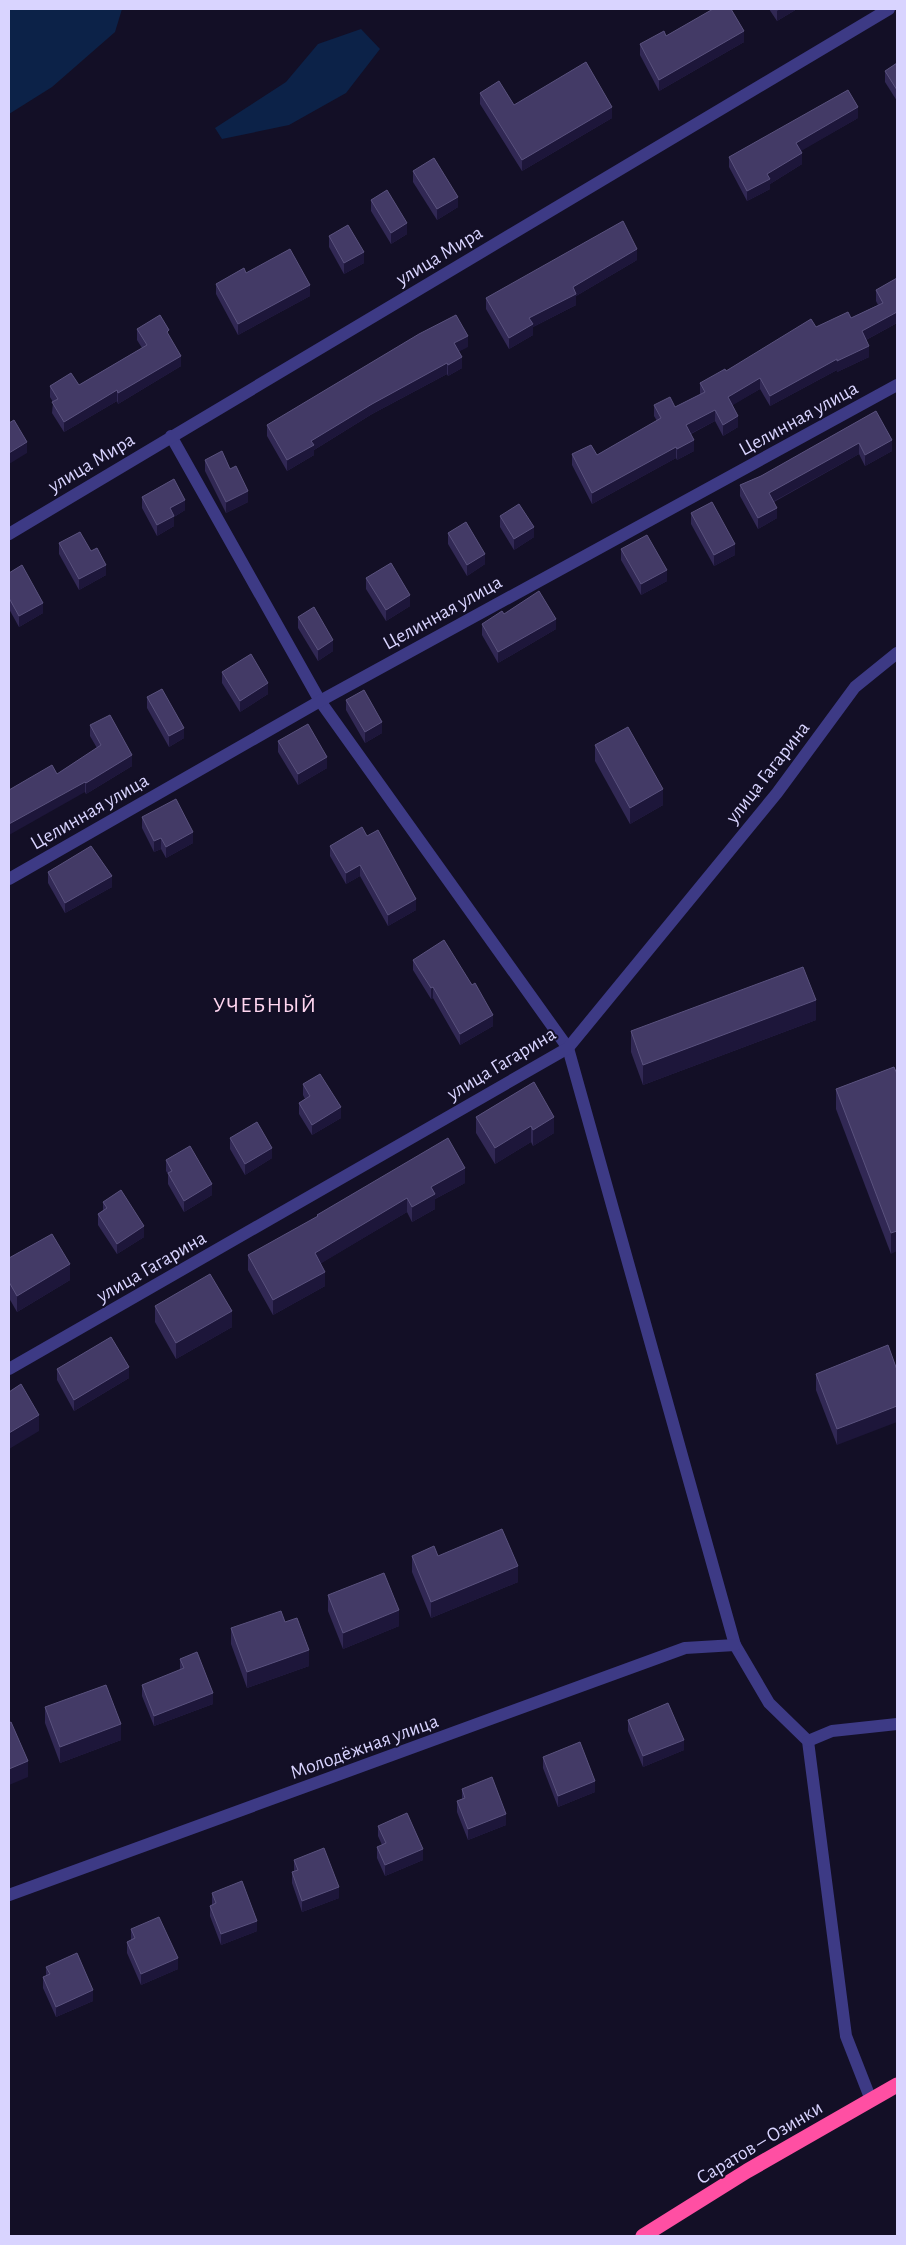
<svg xmlns="http://www.w3.org/2000/svg" width="906" height="2245" viewBox="0 0 906 2245" font-family="'Alegreya Sans',sans-serif">
  <style>
    .water { fill: #0c2248 }
    .lines { fill: none; stroke-linecap: round; stroke-linejoin: round }
    .street { stroke: #3d3a85; stroke-width: 12 }
    .highway { stroke: #ff4fa3; stroke-width: 15 }
    .wall { fill: #312854 }
    .shaded-wall { fill: #1d163a }
    .building { fill: #433a66; stroke: #5a527e }
    .labels { text-anchor: middle; stroke-width: 4; stroke-linejoin: round; paint-order: stroke }
    .street-label { font-size: 20px; fill: #d9d4ff; stroke: #130f26 }
    .quarter-label { font-size: 22px; letter-spacing: 1px; fill: #ffd6f0; stroke: #130f26 }
  </style>
  <rect width="100%" height="100%" fill="#130f26"/>
  <!-- water -->
  <g class="water">
    <polygon points="9,9 122,9 115,32 52,87 9,114"/>
    <polygon points="361,29 380,49 346,93 289,125 222,139 215,128 286,82 318,44"/>
  </g>
  <g class="lines">
    <!-- street -->
    <g class="street">
      <polyline points="171,436 320,701 568,1048 735,1645 769,1703 808,1741 846,2036 871,2100"/>
      <polyline points="9,534 889,9"/>
      <polyline points="9,879 320,701 897,385"/>
      <polyline points="9,1369 568,1048 777,793 855,687 897,653"/>
      <polyline points="808,1741 832,1731 897,1724"/>
      <polyline points="9,1895 685,1648 735,1645"/>
    </g>
    <!-- highway -->
    <polyline class="highway" points="643,2236 747,2171 897,2085"/>
  </g>
  <!-- wall -->
  <g class="wall">
    <polygon points="769,9 797,9 777,21"/>
    <polygon points="666,36 744,42 659,91 640,55 640,44"/>
    <polygon points="897,63 897,101 885,82 885,71"/>
    <polygon points="480,93 514,105 612,118 522,171 480,104"/>
    <polygon points="858,118 800,151 802,164 770,184 770,189 747,201 729,167 729,157"/>
    <polygon points="413,171 458,207 437,220 413,182"/>
    <polygon points="371,200 407,234 391,244 371,211"/>
    <polygon points="329,236 364,263 344,274 329,247"/>
    <polygon points="637,260 576,296 576,305 533,327 533,335 509,349 486,309 486,298"/>
    <polygon points="246,273 310,296 238,335 216,294 216,284"/>
    <polygon points="897,278 897,323 866,340 869,357 837,372 837,370 770,406 760,389 732,405 738,427 723,436 715,421 691,434 694,451 677,460 676,458 592,504 572,465 572,454 597,455 657,421 654,416 654,405 675,407 700,394 700,383 726,371 816,327 851,318 878,305 876,301 876,290"/>
    <polygon points="137,329 169,336 181,366 118,404 117,401 64,432 52,413 53,402 50,397 50,386 79,385 142,348 137,340"/>
    <polygon points="468,347 459,351 462,368 448,376 447,374 372,414 314,450 314,455 287,471 267,436 267,425"/>
    <polygon points="876,411 892,451 865,466 859,454 774,502 777,518 758,529 740,496 740,485 761,476"/>
    <polygon points="205,460 230,469 248,502 226,513 205,471"/>
    <polygon points="142,497 185,510 174,517 174,526 157,536 142,508"/>
    <polygon points="691,513 735,555 714,566 691,524"/>
    <polygon points="500,516 534,537 514,550 500,527"/>
    <polygon points="448,533 485,564 467,576 448,544"/>
    <polygon points="59,543 91,551 106,575 79,590 59,554"/>
    <polygon points="621,549 667,581 641,595 621,560"/>
    <polygon points="9,573 43,613 19,627 9,609"/>
    <polygon points="366,578 410,606 386,621 366,589"/>
    <polygon points="298,617 333,651 318,661 298,628"/>
    <polygon points="482,624 556,629 498,663 482,635"/>
    <polygon points="222,672 268,694 240,712 222,683"/>
    <polygon points="147,697 184,738 169,747 147,708"/>
    <polygon points="346,700 382,733 365,743 346,710"/>
    <polygon points="90,725 132,766 86,794 85,792 57,774 97,748 90,736"/>
    <polygon points="278,741 327,768 298,785 278,752"/>
    <polygon points="595,745 663,805 630,824 595,761"/>
    <polygon points="142,817 193,843 166,858 161,849 154,852 142,828"/>
    <polygon points="367,836 416,910 388,926 360,876 346,884 330,856 330,846"/>
    <polygon points="48,872 112,887 65,913 48,883"/>
    <polygon points="413,960 493,1026 460,1045 433,998 431,999 413,970"/>
    <polygon points="816,1020 643,1085 631,1052 631,1031"/>
    <polygon points="894,1067 891,1254 836,1109 836,1089"/>
    <polygon points="534,1082 554,1133 533,1146 531,1142 495,1164 476,1133 476,1117"/>
    <polygon points="303,1084 341,1118 312,1135 299,1114 299,1103 305,1099 303,1095"/>
    <polygon points="230,1138 272,1158 245,1175 230,1149"/>
    <polygon points="166,1160 212,1195 184,1212 168,1184 168,1174 166,1171"/>
    <polygon points="465,1183 435,1199 435,1209 412,1222 407,1212 321,1263 325,1286 273,1315 248,1270 248,1255 317,1217 317,1215"/>
    <polygon points="103,1202 144,1237 117,1254 98,1225 98,1214 103,1211"/>
    <polygon points="9,1258 70,1280 17,1312 9,1298"/>
    <polygon points="155,1306 232,1327 176,1359 155,1322"/>
    <polygon points="57,1369 129,1378 74,1411 57,1380"/>
    <polygon points="897,1370 837,1445 816,1390 816,1374"/>
    <polygon points="412,1556 438,1556 518,1582 431,1618 412,1572"/>
    <polygon points="328,1595 399,1626 343,1649 328,1611"/>
    <polygon points="285,1622 309,1666 247,1688 231,1644 231,1628"/>
    <polygon points="180,1659 213,1704 154,1726 142,1696 142,1685 180,1670"/>
    <polygon points="45,1707 121,1740 60,1763 45,1723"/>
    <polygon points="628,1720 684,1750 643,1767 628,1731"/>
    <polygon points="543,1757 595,1792 558,1807 543,1768"/>
    <polygon points="462,1789 506,1825 468,1840 457,1812 457,1801 462,1799"/>
    <polygon points="378,1826 423,1860 385,1876 377,1858 377,1847 382,1845 378,1836"/>
    <polygon points="294,1860 339,1898 302,1912 292,1883 292,1872 294,1871"/>
    <polygon points="212,1893 257,1931 221,1945 210,1916 210,1906 212,1905"/>
    <polygon points="131,1929 178,1969 141,1985 127,1953 127,1942 131,1940"/>
    <polygon points="46,1967 93,2001 56,2017 43,1988 43,1977 46,1976"/>
  </g>
  <!-- shaded-wall -->
  <g class="shaded-wall">
    <polygon points="780,9 797,9 777,21 777,11"/>
    <polygon points="744,31 744,42 659,91 659,80"/>
    <polygon points="612,107 612,118 522,171 522,160"/>
    <polygon points="858,107 858,118 796,154 796,143"/>
    <polygon points="802,153 802,164 770,184 770,189 747,201 747,191 767,174"/>
    <polygon points="458,197 458,207 437,220 437,209"/>
    <polygon points="407,223 407,234 391,244 391,233"/>
    <polygon points="637,249 637,260 576,296 576,305 533,327 533,335 509,349 509,338 529,318 573,287"/>
    <polygon points="364,252 364,263 344,274 344,263"/>
    <polygon points="310,285 310,296 238,335 238,324"/>
    <polygon points="897,312 897,323 862,342 862,331"/>
    <polygon points="468,336 468,347 454,354 454,343"/>
    <polygon points="869,346 869,357 837,372 837,361"/>
    <polygon points="181,356 181,366 118,404 118,393"/>
    <polygon points="462,357 462,368 448,376 448,365"/>
    <polygon points="837,359 837,370 770,406 770,396"/>
    <polygon points="447,363 447,374 372,414 314,450 314,455 287,471 287,460 311,441 372,404"/>
    <polygon points="760,378 760,389 728,408 728,397"/>
    <polygon points="117,390 117,401 64,432 64,422"/>
    <polygon points="715,410 715,421 686,436 686,425"/>
    <polygon points="738,416 738,427 723,436 723,425"/>
    <polygon points="694,440 694,451 677,460 677,449"/>
    <polygon points="892,440 892,451 865,466 865,455"/>
    <polygon points="27,442 27,453 9,464 9,453"/>
    <polygon points="859,443 859,454 769,504 769,493"/>
    <polygon points="676,447 676,458 592,504 592,493"/>
    <polygon points="248,491 248,502 226,513 226,502"/>
    <polygon points="185,500 185,510 174,517 174,526 157,536 157,525 170,508"/>
    <polygon points="777,508 777,518 758,529 758,518"/>
    <polygon points="534,527 534,537 514,550 514,539"/>
    <polygon points="735,544 735,555 714,566 714,555"/>
    <polygon points="485,554 485,564 467,576 467,565"/>
    <polygon points="106,565 106,575 79,590 79,579"/>
    <polygon points="667,570 667,581 641,595 641,584"/>
    <polygon points="410,595 410,606 386,621 386,610"/>
    <polygon points="43,603 43,613 19,627 19,616"/>
    <polygon points="556,619 556,629 498,663 498,652"/>
    <polygon points="333,640 333,651 318,661 318,650"/>
    <polygon points="268,683 268,694 240,712 240,701"/>
    <polygon points="382,722 382,733 365,743 365,732"/>
    <polygon points="184,728 184,738 169,747 169,736"/>
    <polygon points="132,755 132,766 86,794 86,783"/>
    <polygon points="327,757 327,768 298,785 298,774"/>
    <polygon points="85,782 85,792 9,835 9,824"/>
    <polygon points="663,789 663,805 630,824 630,808"/>
    <polygon points="193,832 193,843 166,858 166,847"/>
    <polygon points="161,838 161,849 154,852 154,841"/>
    <polygon points="360,865 360,876 346,884 346,873"/>
    <polygon points="112,876 112,887 65,913 65,903"/>
    <polygon points="416,899 416,910 388,926 388,915"/>
    <polygon points="433,987 433,998 431,999 431,988"/>
    <polygon points="816,1000 816,1020 643,1085 643,1065"/>
    <polygon points="493,1015 493,1026 460,1045 460,1034"/>
    <polygon points="341,1107 341,1118 312,1135 312,1125"/>
    <polygon points="554,1117 554,1133 533,1146 533,1130"/>
    <polygon points="531,1126 531,1142 495,1164 495,1148"/>
    <polygon points="272,1148 272,1158 245,1175 245,1164"/>
    <polygon points="465,1168 465,1183 435,1199 435,1209 412,1222 412,1207 431,1187"/>
    <polygon points="212,1184 212,1195 184,1212 184,1201"/>
    <polygon points="407,1198 407,1212 315,1267 315,1253"/>
    <polygon points="144,1226 144,1237 117,1254 117,1244"/>
    <polygon points="897,1231 897,1251 891,1254 891,1233"/>
    <polygon points="70,1264 70,1280 17,1312 17,1296"/>
    <polygon points="325,1272 325,1286 273,1315 273,1300"/>
    <polygon points="232,1311 232,1327 176,1359 176,1343"/>
    <polygon points="129,1367 129,1378 74,1411 74,1400"/>
    <polygon points="897,1406 897,1422 837,1445 837,1429"/>
    <polygon points="39,1415 39,1431 9,1449 9,1433"/>
    <polygon points="518,1566 518,1582 431,1618 431,1602"/>
    <polygon points="399,1610 399,1626 343,1649 343,1633"/>
    <polygon points="309,1650 309,1666 247,1688 247,1672"/>
    <polygon points="213,1693 213,1704 154,1726 154,1716"/>
    <polygon points="121,1724 121,1740 60,1763 60,1747"/>
    <polygon points="684,1740 684,1750 643,1767 643,1756"/>
    <polygon points="28,1761 28,1777 9,1785 9,1769"/>
    <polygon points="595,1781 595,1792 558,1807 558,1796"/>
    <polygon points="506,1814 506,1825 468,1840 468,1829"/>
    <polygon points="423,1849 423,1860 385,1876 385,1865"/>
    <polygon points="339,1887 339,1898 302,1912 302,1901"/>
    <polygon points="257,1921 257,1931 221,1945 221,1934"/>
    <polygon points="178,1958 178,1969 141,1985 141,1974"/>
    <polygon points="93,1990 93,2001 56,2017 56,2007"/>
  </g>
  <!-- building -->
  <g class="building">
    <polygon points="713,9 731,9 744,31 659,80 640,44 664,31 666,36"/>
    <polygon points="586,62 612,107 522,160 480,93 499,81 514,105"/>
    <polygon points="897,63 897,90 885,71"/>
    <polygon points="848,90 858,107 796,143 802,153 767,174 770,179 747,191 729,157"/>
    <polygon points="434,158 458,197 437,209 413,171"/>
    <polygon points="387,190 407,223 391,233 371,200"/>
    <polygon points="623,221 637,249 573,287 576,294 529,318 533,324 509,338 486,298"/>
    <polygon points="348,225 364,252 344,263 329,236"/>
    <polygon points="290,249 310,285 238,324 216,284 244,268 246,273"/>
    <polygon points="897,278 897,312 862,331 869,346 837,361 837,359 770,396 760,378 728,397 738,416 723,425 715,410 686,425 694,440 677,449 676,447 592,493 572,454 591,445 597,455 661,418 654,405 670,397 675,407 705,392 700,383 725,369 726,371 811,319 816,327 848,312 851,318 883,303 876,290"/>
    <polygon points="160,315 169,330 167,332 181,356 118,393 117,390 64,422 52,402 58,399 50,386 71,373 79,385 147,345 137,329"/>
    <polygon points="456,315 468,336 454,343 462,357 448,365 447,363 372,404 311,441 314,445 287,460 267,425 419,334"/>
    <polygon points="876,411 892,440 865,455 859,443 769,493 777,508 758,518 740,485 761,476"/>
    <polygon points="14,420 27,442 9,453 9,423"/>
    <polygon points="222,451 230,469 236,466 248,491 226,502 205,460"/>
    <polygon points="174,479 185,500 170,508 174,516 157,525 142,497"/>
    <polygon points="712,502 735,544 714,555 691,513"/>
    <polygon points="519,504 534,527 514,539 500,516"/>
    <polygon points="466,522 485,554 467,565 448,533"/>
    <polygon points="80,532 91,551 97,548 106,565 79,579 59,543"/>
    <polygon points="647,535 667,570 641,584 621,549"/>
    <polygon points="391,563 410,595 386,610 366,578"/>
    <polygon points="22,565 43,603 19,616 9,598 9,573"/>
    <polygon points="539,591 556,619 498,652 482,624 502,611 504,614"/>
    <polygon points="314,607 333,640 318,650 298,617"/>
    <polygon points="251,654 268,683 240,701 222,672"/>
    <polygon points="162,689 184,728 169,736 147,697"/>
    <polygon points="364,690 382,722 365,732 346,700"/>
    <polygon points="110,715 132,755 86,783 85,782 9,824 9,790 52,765 57,774 101,745 90,725"/>
    <polygon points="308,724 327,757 298,774 278,741"/>
    <polygon points="628,727 663,789 630,808 595,745"/>
    <polygon points="176,799 193,832 166,847 161,838 154,841 142,817"/>
    <polygon points="362,827 367,836 378,830 416,899 388,915 360,865 346,873 330,846"/>
    <polygon points="91,846 112,876 65,903 48,872"/>
    <polygon points="444,940 472,985 475,983 493,1015 460,1034 433,987 431,988 413,960"/>
    <polygon points="803,967 816,1000 643,1065 631,1031"/>
    <polygon points="894,1067 897,1074 897,1231 891,1233 836,1089"/>
    <polygon points="320,1074 341,1107 312,1125 299,1103 310,1096 303,1084"/>
    <polygon points="534,1082 554,1117 533,1130 531,1126 495,1148 476,1117"/>
    <polygon points="257,1122 272,1148 245,1164 230,1138"/>
    <polygon points="448,1138 465,1168 431,1187 435,1194 412,1207 407,1198 315,1253 325,1272 273,1300 248,1255 318,1216 317,1215"/>
    <polygon points="190,1146 212,1184 184,1201 168,1173 172,1171 166,1160"/>
    <polygon points="121,1190 144,1226 117,1244 98,1214 107,1208 103,1202"/>
    <polygon points="52,1234 70,1264 17,1296 9,1282 9,1258"/>
    <polygon points="210,1274 232,1311 176,1343 155,1306"/>
    <polygon points="111,1337 129,1367 74,1400 57,1369"/>
    <polygon points="888,1345 897,1370 897,1406 837,1429 816,1374"/>
    <polygon points="21,1384 39,1415 9,1433 9,1392"/>
    <polygon points="502,1529 518,1566 431,1602 412,1556 434,1546 438,1556"/>
    <polygon points="384,1573 399,1610 343,1633 328,1595"/>
    <polygon points="281,1611 285,1622 297,1618 309,1650 247,1672 231,1628"/>
    <polygon points="197,1652 213,1693 154,1716 142,1685 184,1668 180,1659"/>
    <polygon points="106,1685 121,1724 60,1747 45,1707"/>
    <polygon points="668,1703 684,1740 643,1756 628,1720"/>
    <polygon points="11,1722 28,1761 9,1769 9,1723"/>
    <polygon points="580,1742 595,1781 558,1796 543,1757"/>
    <polygon points="492,1777 506,1814 468,1829 457,1801 465,1798 462,1789"/>
    <polygon points="407,1813 423,1849 385,1865 377,1847 386,1843 378,1826"/>
    <polygon points="324,1848 339,1887 302,1901 292,1872 298,1870 294,1860"/>
    <polygon points="242,1881 257,1921 221,1934 210,1906 216,1903 212,1893"/>
    <polygon points="159,1917 178,1958 141,1974 127,1942 135,1938 131,1929"/>
    <polygon points="77,1953 93,1990 56,2007 43,1977 50,1974 46,1967"/>
  </g>
  <g class="labels">
    <!-- street labels -->
    <g class="street-label">
      <text transform="translate(439 255) rotate(-31)" y="7">улица Мира</text>
      <text transform="translate(798 418) rotate(-29)" y="7">Целинная улица</text>
      <text transform="translate(91 462) rotate(-31)" y="7">улица Мира</text>
      <text transform="translate(442 612) rotate(-29)" y="7">Целинная улица</text>
      <text transform="translate(767 772) rotate(-52)" y="7">улица Гагарина</text>
      <text transform="translate(89 811) rotate(-30)" y="7">Целинная улица</text>
      <text transform="translate(501 1063) rotate(-31)" y="7">улица Гагарина</text>
      <text transform="translate(151 1266) rotate(-30)" y="7">улица Гагарина</text>
      <text transform="translate(364 1746) rotate(-20)" y="7">Молодёжная улица</text>
      <text transform="translate(759 2142) rotate(-31)" y="7">Саратов – Озинки</text>
    </g>
    <!-- quarter labels -->
    <g class="quarter-label">
      <text x="265" y="1012">УЧЕБНЫЙ</text>
    </g>
  </g>
  <!-- border -->
  <rect width="906" height="2245" fill="none" stroke="#d9d4ff" stroke-width="20"/>
</svg>
